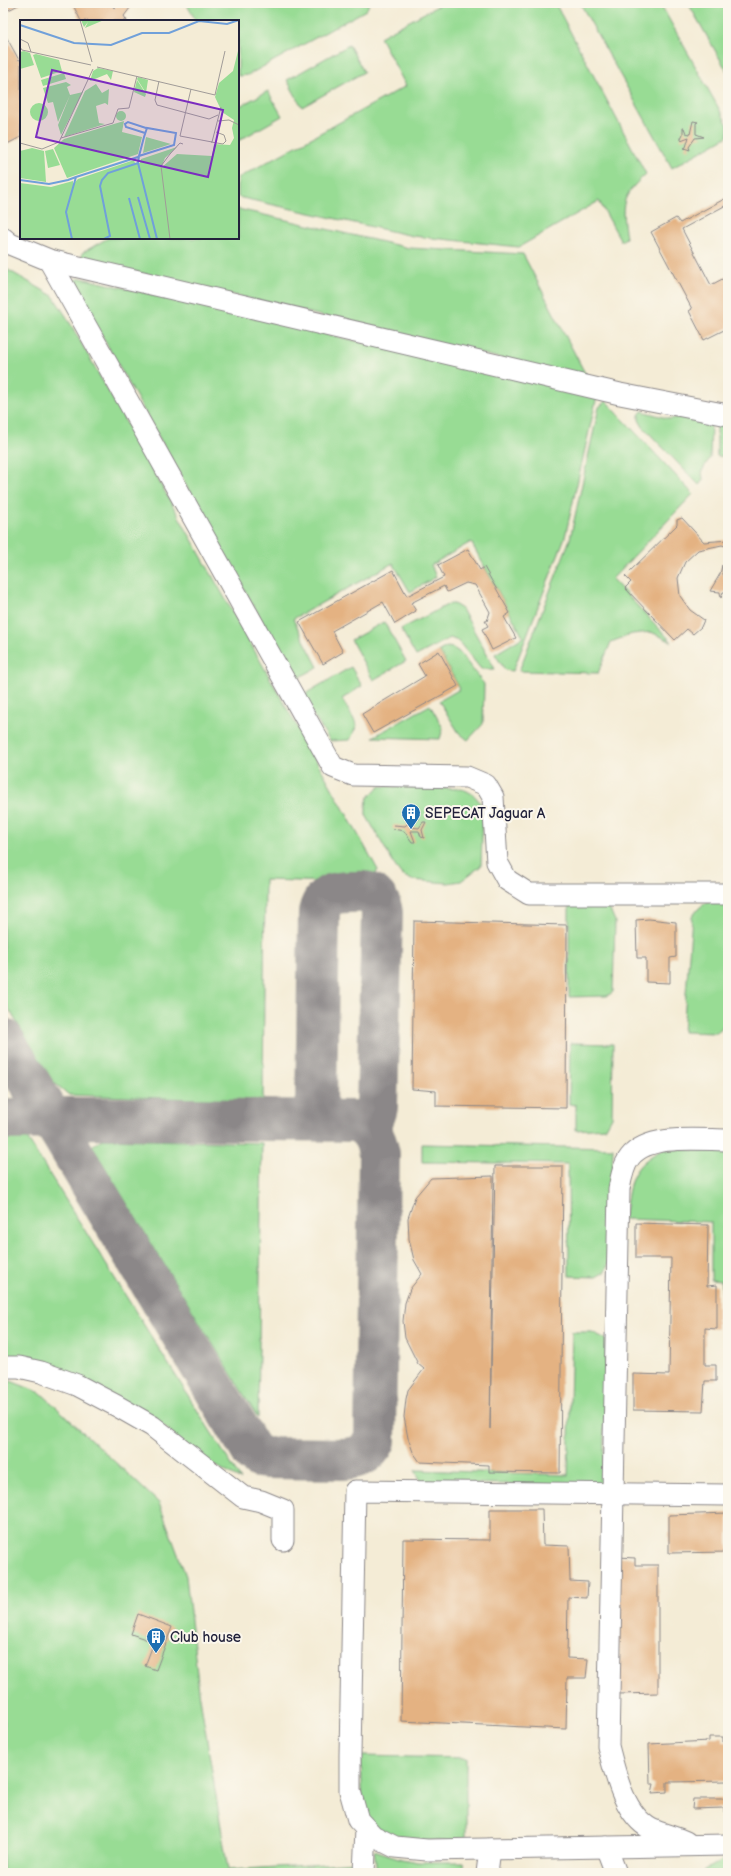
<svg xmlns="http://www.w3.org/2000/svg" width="731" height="1876" viewBox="0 0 731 1876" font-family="'Balsamiq Sans',sans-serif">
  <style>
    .green { fill: #98dc94; stroke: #5d7f68 }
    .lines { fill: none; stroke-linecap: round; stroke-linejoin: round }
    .taxiway { stroke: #8b8788; stroke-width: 42 }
    .building { fill: #e4b282 }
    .minor-casing { stroke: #8b8788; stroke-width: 23 }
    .minor { stroke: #fff; stroke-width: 21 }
    .labels { text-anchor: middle; stroke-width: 4; stroke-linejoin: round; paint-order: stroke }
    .poi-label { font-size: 14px; fill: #22223b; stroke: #fbf7ec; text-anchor: start }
    .inset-river { fill: none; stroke: #70a0da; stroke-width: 2 }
    .inset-road { fill: none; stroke: #a09b98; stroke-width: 1 }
    .view { fill: #7b2cbf; fill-opacity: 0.15; stroke: #7b2cbf; stroke-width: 2 }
    .inset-edge { fill: none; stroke: #22223b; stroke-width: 2 }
  </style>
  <rect width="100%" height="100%" fill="#fbf7ec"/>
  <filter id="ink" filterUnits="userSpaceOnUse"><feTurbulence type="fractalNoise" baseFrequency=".025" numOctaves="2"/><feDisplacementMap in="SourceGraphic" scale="8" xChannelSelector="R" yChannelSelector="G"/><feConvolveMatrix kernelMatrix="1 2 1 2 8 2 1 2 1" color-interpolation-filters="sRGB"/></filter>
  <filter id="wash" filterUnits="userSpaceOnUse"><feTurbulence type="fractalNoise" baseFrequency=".012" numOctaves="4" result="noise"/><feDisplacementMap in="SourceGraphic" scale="16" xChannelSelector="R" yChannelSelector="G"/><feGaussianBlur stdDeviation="0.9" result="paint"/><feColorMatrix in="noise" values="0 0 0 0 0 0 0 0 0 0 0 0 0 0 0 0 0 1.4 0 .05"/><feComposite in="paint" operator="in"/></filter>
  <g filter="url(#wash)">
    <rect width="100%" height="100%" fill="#f4ecd6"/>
    <!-- green -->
    <g class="green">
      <polygon points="186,3 370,3 366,10 248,75 238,76 238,21 196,21"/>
      <path d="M 443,3 L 555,3 L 646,174 C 620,198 621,204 626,238 L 621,241 L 599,201 L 519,247 L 413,236 L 238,197 L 238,178 L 406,86 L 380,37 Z"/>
      <polygon points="580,3 660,3 728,125 728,136 672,168"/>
      <polygon points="688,3 728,3 728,73"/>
      <polygon points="349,45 364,72 302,107 287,80"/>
      <polygon points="268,91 282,116 238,141 238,107"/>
      <polygon points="238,209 409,248 523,254 588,379 82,259 82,253 108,238 238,238"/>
      <polygon points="3,267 53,296 66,316 378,870 370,883 265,880 263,1101 69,1095 51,1080 3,999"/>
      <polygon points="81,278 597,396 565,537 513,671 505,670 495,654 523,637 471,542 431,565 436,577 410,592 393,563 293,619 318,667 295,680 73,284 75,280"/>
      <polygon points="606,401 693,494 612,579 672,642 651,632 632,634 611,642 598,673 519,671 570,539 599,407"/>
      <polygon points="642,411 670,419 680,417 711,421 710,458 706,464 702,471 703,480 699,485 643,427 639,420 639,415"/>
      <polygon points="717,422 728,423 728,457 717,456"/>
      <polygon points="449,604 454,604 462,609 495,669 481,669 458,641 450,638 416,656 401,629"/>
      <polygon points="384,622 406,661 373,680 351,640"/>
      <polygon points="447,647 453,648 459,652 484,684 483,724 468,740 459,733 439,701 460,689 439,651"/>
      <polygon points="351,667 362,686 342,699 357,725 350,740 330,741 304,701 304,697 308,692"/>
      <polygon points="430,705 443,728 440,739 373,737"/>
      <path d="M 379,786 L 461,789 C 472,792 478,797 483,809 L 481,866 L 461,881 L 448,883 L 412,880 L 402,875 L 395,866 L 366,815 L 366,805 L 368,798 Z"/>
      <polygon points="569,901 600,904 606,906 611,912 615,921 613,992 607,996 569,997"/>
      <polygon points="707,902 728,902 728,1020 717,1033 683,1032 692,917 699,908"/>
      <polygon points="570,1043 613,1044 612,1117 606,1128 576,1130 576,1105 569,1104"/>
      <polygon points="3,1138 27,1138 241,1480 195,1454 155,1418 3,1364"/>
      <polygon points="102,1139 262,1143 258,1418 92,1146"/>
      <polygon points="422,1144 613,1148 609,1262 605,1272 596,1277 569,1276 568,1164 422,1162"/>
      <path d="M 664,1149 L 723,1151 L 728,1157 L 728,1292 L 722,1292 L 722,1281 L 711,1280 L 711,1222 L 624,1219 C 630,1184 628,1166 664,1149 Z"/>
      <polygon points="572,1332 592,1332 606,1339 603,1485 422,1483 415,1470 568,1475"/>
      <polygon points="3,1378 41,1393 159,1503 186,1576 199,1691 228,1870 357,1862 358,1873 3,1873"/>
      <polygon points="361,1756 466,1758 466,1842 403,1840 388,1837 363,1814"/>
      <polygon points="374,1850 402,1859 418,1862 463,1862 465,1873 377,1873"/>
      <polygon points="728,1857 728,1873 702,1873 704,1870"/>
    </g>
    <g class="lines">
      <!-- taxiway -->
      <g class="taxiway">
        <path d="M 3,1039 L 51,1117 L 253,1453 L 258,1457 L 266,1458 L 343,1459 C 358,1458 368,1455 375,1441 L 379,1154 C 376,1138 371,1128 356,1121 L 67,1118 L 3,1119"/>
        <path d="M 307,1120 L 314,1114 L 316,1106 L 319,912 C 324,893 335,892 353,892 C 357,892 364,891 369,893 C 377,896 381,905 382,913 L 377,1107 C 375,1120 368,1120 356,1121"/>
      </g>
    </g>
    <g id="blocks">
      <!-- building -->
      <g class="building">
        <polygon points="3,3 22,3 3,13"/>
        <polygon points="72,3 111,3 114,8 118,3 125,3 130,8 124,16 127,21 81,21"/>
        <polygon points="3,31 19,60 21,59 21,137 3,146"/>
        <polygon points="693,121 698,122 696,123 696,134 704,137 695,138 689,147 690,150 684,148 686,147 689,137 681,140 681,138 683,134 683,128 684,128 686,133 690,134"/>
        <polygon points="728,197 728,204 682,229 711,285 728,276 728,328 704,340 689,311 692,309 651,232 676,218 680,223"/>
        <polygon points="682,518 704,542 728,540 728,547 722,545 698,550 685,562 678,578 680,596 690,610 704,620 701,627 693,634 687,629 675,640 625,588 631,582 625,576 677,525 677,520"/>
        <polygon points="468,549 480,570 484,567 510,613 504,617 516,638 492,650 482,629 488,626 485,621 487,621 490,612 475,585 466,583 447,592 444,586 411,603 416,611 395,624 383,602 332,631 343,652 323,664 299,622 393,570 407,596 444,577 438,565"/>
        <polygon points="722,565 723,574 728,584 728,592 723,592 721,598 720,592 710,591 720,574"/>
        <polygon points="439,651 458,686 373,733 362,714 425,676 418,664"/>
        <polygon points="414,818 419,819 410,827 419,828 423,822 426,822 422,830 424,838 421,837 419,831 411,831 415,842 412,842 404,831 393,829 392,827 394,825 405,826"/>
        <polygon points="649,919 676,922 676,957 670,958 670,983 646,982 646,958 637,958 636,920"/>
        <polygon points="414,921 567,925 566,1108 436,1106 436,1091 412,1089"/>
        <polygon points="495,1166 563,1166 560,1473 489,1472 489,1465 420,1462 413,1452 408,1438 404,1417 406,1399 408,1390 424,1369 418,1364 405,1338 403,1321 405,1303 410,1289 422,1274 414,1260 409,1239 408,1218 415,1197 431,1178 493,1176 490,1429"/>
        <polygon points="636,1223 708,1225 707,1286 717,1285 717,1329 705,1328 705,1365 716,1365 716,1381 705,1381 703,1411 633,1410 633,1374 669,1375 671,1258 636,1258"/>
        <polygon points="490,1509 542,1509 543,1545 569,1546 570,1581 588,1582 587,1598 568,1597 567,1658 588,1659 586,1678 567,1678 566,1729 401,1721 403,1539 490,1540"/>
        <polygon points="728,1513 728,1552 669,1553 669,1515"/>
        <polygon points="618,1557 635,1558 635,1565 658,1565 658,1693 619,1694"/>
        <polygon points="138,1614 172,1627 156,1670 145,1666 154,1642 131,1634"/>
        <polygon points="709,1737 723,1737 723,1742 728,1742 728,1781 667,1782 667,1792 652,1793 654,1784 650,1784 649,1744 709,1741"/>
        <polygon points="693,1799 728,1799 728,1811 724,1812 724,1808 692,1809"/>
      </g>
    </g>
  </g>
  <g filter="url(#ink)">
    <use href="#blocks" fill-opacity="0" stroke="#8b8788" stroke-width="1"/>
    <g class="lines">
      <!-- minor casing -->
      <g class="minor-casing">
        <g id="minor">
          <polyline points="3,238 10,244 49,260 620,394 728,415"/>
          <polyline points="49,260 333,767 353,775 467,777 486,785 493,797 497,862 507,880 529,894 728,894"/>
          <polyline points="3,1367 19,1367 41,1372 77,1385 117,1406 152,1426 243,1497 261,1501 283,1510 283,1540"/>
          <polyline points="728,1495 355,1491 350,1755 350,1791 358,1820 373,1836 395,1847 427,1850 728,1845"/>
          <path d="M 686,1842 C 675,1837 662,1834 651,1829 C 624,1815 615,1773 608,1746 L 619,1189 C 621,1178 623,1166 630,1157 C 649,1133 701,1140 728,1140"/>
          <polyline points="606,1847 616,1873"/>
          <polyline points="364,1873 366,1829"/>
          <polyline points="487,1873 490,1849"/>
        </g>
      </g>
      <!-- minor -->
      <use href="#minor" class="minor"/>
    </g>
  </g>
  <!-- icons -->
  <defs>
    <g id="building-pin" transform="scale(1)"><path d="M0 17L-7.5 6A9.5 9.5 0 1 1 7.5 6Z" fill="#1f6fb2" stroke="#fbf7ec"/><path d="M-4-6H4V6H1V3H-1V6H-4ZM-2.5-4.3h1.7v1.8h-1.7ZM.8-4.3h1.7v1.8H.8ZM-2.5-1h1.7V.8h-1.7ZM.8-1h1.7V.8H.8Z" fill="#fff"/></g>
  </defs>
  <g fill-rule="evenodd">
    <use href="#building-pin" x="411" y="813"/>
    <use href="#building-pin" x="156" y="1637"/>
  </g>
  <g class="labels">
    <!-- poi labels -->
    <g class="poi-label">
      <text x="425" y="818">SEPECAT Jaguar A</text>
      <text x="170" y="1642">Club house</text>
    </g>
  </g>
  <!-- overview -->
  <g transform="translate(20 20)">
    <rect width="219" height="219" fill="#f4ecd6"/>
    <path d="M 61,0 L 69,1 L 84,0 L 65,8 L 68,2 L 64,7 ZM 219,27 L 218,219 L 0,219 L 0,163 L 31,167 L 53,161 L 53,164 L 58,159 L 114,140 L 115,143 L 120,143 L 121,139 L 157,127 L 145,138 L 141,148 L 157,134 L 192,136 L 194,124 L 210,125 L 214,118 L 212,108 L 214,100 L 202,92 L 195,77 L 199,63 L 213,51 ZM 4,31 L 10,33 L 14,45 L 0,49 L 0,32 ZM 16,34 L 39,40 L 42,51 L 21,58 L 13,35 ZM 78,48 L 93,51 L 91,60 L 87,54 L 70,61 L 73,51 ZM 44,53 L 46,59 L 23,66 L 21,60 ZM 118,57 L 128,60 L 126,73 L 117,59 ZM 117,60 L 126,74 L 125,77 L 114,72 ZM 46,62 L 51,65 L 47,67 L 50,75 L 38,102 L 33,82 L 28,83 L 23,68 ZM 76,64 L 82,73 L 89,69 L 88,85 L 85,83 L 76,86 L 79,103 L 85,104 L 44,117 L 65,71 ZM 63,72 L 41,115 L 38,105 L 50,75 ZM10 92a9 9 0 1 1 18 0a9 9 0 1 1-18 0ZM96 96a5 5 0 1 1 10 0a5 5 0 1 1-10 0ZM 104,101 L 102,112 L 122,117 L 118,134 L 47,158 L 34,128 L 44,119 ZM 126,117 L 151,124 L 123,133 ZM 12,128 L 24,131 L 26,162 L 0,158 L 0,131 ZM 33,129 L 40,145 L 28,148 L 25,131 Z" fill="#98dc94"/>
    <path class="inset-river" d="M 0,5 L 54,23 L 91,25 L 122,13 L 149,13 L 179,1 L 207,4 L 219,0M 125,113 L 106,107 L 105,104 L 108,102 L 126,108M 0,160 L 29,164 L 48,160 L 56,157 L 118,137 L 119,136 L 154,125 L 156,113 L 127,108 L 124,117 L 119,136 L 118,143 L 137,219M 118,177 L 130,219M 109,178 L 120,219M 52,219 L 46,192 L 56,157M 84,219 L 90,216 L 80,166 L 82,160 L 88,153 L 118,143"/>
    <path class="inset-road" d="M 60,0 L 72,42M 0,19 L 8,23 L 11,32M 0,27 L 2,30 L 71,45M 77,47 L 195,75 L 205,31M 139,61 L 135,80 L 137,85 L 189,99 L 198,95M 171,69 L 160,116 L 192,122 L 201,87M 198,101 L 209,100 L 219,105M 41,118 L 93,103 L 98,89 L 109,88 L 117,56M 191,122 L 203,124 L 206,121 L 204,115 L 196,112M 0,123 L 22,129 L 39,122 L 73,49M 150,219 L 141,146 L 150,134 L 160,123 L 163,124"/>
    <path class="view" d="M 32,50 L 203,90 L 188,157 L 16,117 Z"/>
    <rect width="219" height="219" class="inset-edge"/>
  </g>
  <!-- margin -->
  <rect width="731" height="1876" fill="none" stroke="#fbf7ec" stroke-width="16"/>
</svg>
